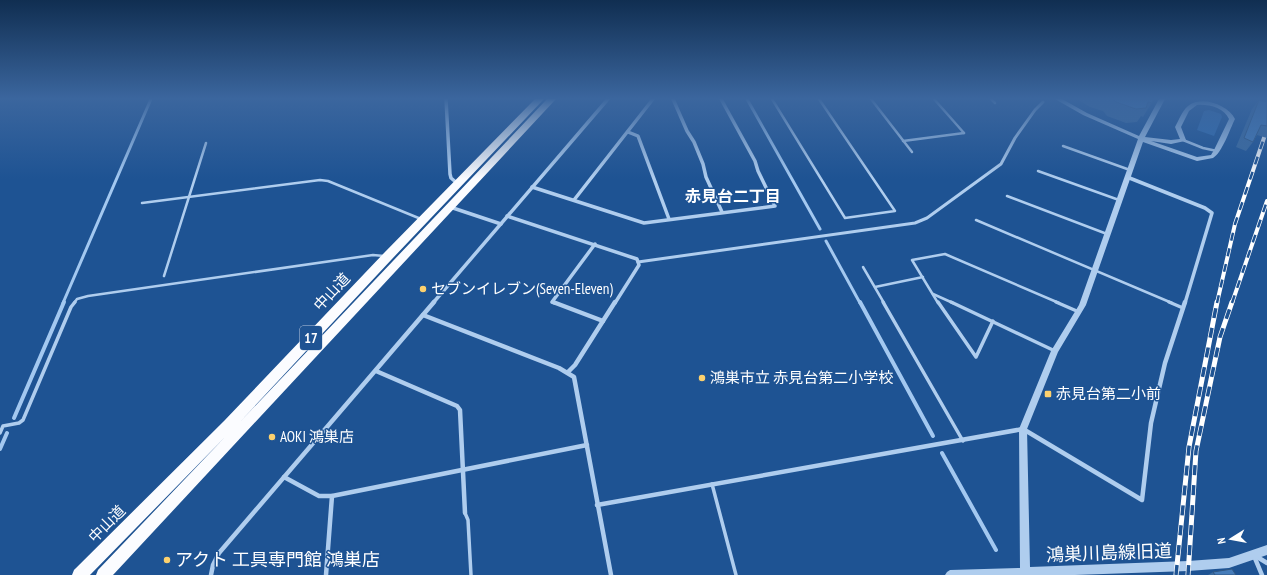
<svg xmlns="http://www.w3.org/2000/svg" width="1267" height="575" viewBox="0 0 1267 575" font-family="'PT Sans Narrow','Noto Sans JP',sans-serif">
  <style>
    .green { fill: #316db1 }
    .lines { fill: none; stroke-linecap: round; stroke-linejoin: round }
    .stream-far1 { stroke: #a3c8f0; stroke-width: 3 }
    .stream { stroke: #a3c8f0; stroke-width: 4 }
    .service-far1 { stroke: #afcdee; stroke-width: 2.5 }
    .service { stroke: #afcdee; stroke-width: 3.5 }
    .pedestrian { stroke: #afcdee; stroke-width: 3 }
    .minor-far1 { stroke: #afcdee; stroke-width: 3.5 }
    .minor { stroke: #afcdee; stroke-width: 4.5 }
    .tertiary { fill: #afcdee; fill-rule: evenodd }
    .trunk { fill: #fbfcff; fill-rule: evenodd }
    .rail-far1-casing { stroke: #fff; stroke-width: 4 }
    .rail-casing { stroke: #fff; stroke-width: 5 }
    .rail-far1 { stroke: #1e5393; stroke-width: 2.5; stroke-dasharray: 8; stroke-linecap: butt }
    .rail { stroke: #1e5393; stroke-width: 3.5; stroke-dasharray: 10; stroke-linecap: butt }
    .wall { fill: #3c6b9f }
    .building { fill: #467cb9; stroke: #315782 }
    .poi-dot { fill: #fdd16e; stroke: #1e5393; stroke-width: 1.5 }
    .labels { text-anchor: middle; stroke-width: 3; stroke-linejoin: round; paint-order: stroke }
    .shield { fill: #1e5393; stroke: #bccbdf; stroke-width: 1 }
    .shield-label { font-size: 14px; font-weight: bold; fill: #fff }
    .poi-label { font-size: 15px; fill: #fff; stroke: #1e5393; text-anchor: start }
    .street-label { font-size: 15px; fill: #fff; stroke: #1e5393 }
    .neighbourhood-label { font-size: 16px; font-weight: bold; fill: #fff; stroke: #1e5393 }
    .near-street-label { font-size: 18px; fill: #fff; stroke: #1e5393 }
    .near-poi-label { font-size: 18px; fill: #fff; stroke: #1e5393; text-anchor: start }
  </style>
  <rect width="100%" height="100%" fill="#1e5393"/>
  <!-- green -->
  <polygon class="green" points="1209,110 1221,114 1222,117 1214,136 1197,130 1204,111"/>
  <g class="lines">
    <!-- stream-far1 -->
    <g class="stream-far1">
      <polyline points="747,99 820,229"/>
      <polyline points="826,241 860,303"/>
      <polyline points="63,303 151,99"/>
    </g>
    <!-- stream -->
    <g class="stream">
      <polyline points="860,302 933,436"/>
      <polyline points="14,418 64,302"/>
      <polyline points="0,449 7,433"/>
      <polyline points="942,453 996,550"/>
    </g>
    <!-- service-far1 -->
    <g class="service-far1">
      <polyline points="772,99 845,218 895,211 819,99"/>
      <polyline points="871,99 912,152"/>
      <polyline points="934,99 964,133"/>
      <polyline points="991,99 995,103"/>
      <polyline points="1183,140 1203,148 1217,151"/>
      <polyline points="903,141 964,133"/>
      <polyline points="1063,146 1130,170"/>
      <polyline points="1038,171 1119,200"/>
      <polyline points="1007,196 1107,234"/>
      <polyline points="142,203 320,180 328,181 421,219"/>
      <polyline points="976,220 1172,303"/>
      <polyline points="863,267 884,303"/>
      <polyline points="164,276 206,143"/>
      <polyline points="875,287 923,277"/>
      <polyline points="933,294 953,303"/>
      <polyline points="74,303 77,299 88,296 373,255 384,256"/>
      <polyline points="938,303 912,260 945,254 1059,303"/>
    </g>
    <!-- service -->
    <g class="service">
      <polyline points="883,302 963,441"/>
      <polyline points="938,302 976,357 993,321"/>
      <polyline points="951,302 1055,351"/>
      <polyline points="1056,302 1079,312"/>
      <polyline points="1169,302 1183,308"/>
      <polyline points="0,433 3,426 19,423 23,420 71,307 75,302"/>
      <polyline points="712,484 736,575"/>
      <polyline points="465,513 468,520 471,575"/>
    </g>
    <!-- pedestrian -->
    <polyline class="pedestrian" points="638,262 915,223 927,218 1001,164 1015,138 1035,110 1043,102"/>
    <!-- minor-far1 -->
    <g class="minor-far1">
      <polyline points="446,99 450,174 451,178 458,184"/>
      <polyline points="673,99 687,131 694,142 703,164 706,177 722,212"/>
      <polyline points="628,132 638,136 669,219"/>
      <polyline points="1127,177 1205,208 1212,213 1185,303"/>
      <polyline points="532,187 644,223 775,206 758,171 755,161 721,99"/>
      <polyline points="574,200 653,99"/>
      <polyline points="450,207 501,224"/>
      <polyline points="507,216 637,259 639,265 615,303"/>
      <polyline points="433,303 608,99"/>
      <polyline points="555,303 552,302 595,244"/>
    </g>
    <!-- minor -->
    <g class="minor">
      <polyline points="553,302 603,321"/>
      <polyline points="423,315 559,368 574,377 611,575"/>
      <polyline points="376,371 457,406 460,410 465,513"/>
      <polyline points="568,372 575,365 615,302"/>
      <polyline points="284,477 319,496 332,496 587,445"/>
      <polyline points="597,505 1023,429 1142,500 1151,423 1165,363 1185,302"/>
      <polyline points="1254,555 1267,563"/>
      <polyline points="1254,556 1262,575"/>
      <polyline points="211,575 213,565 219,553 434,302"/>
      <polyline points="326,575 332,496"/>
    </g>
    <!-- tertiary -->
    <path class="tertiary" d="M 1055,99 L 1062,99 L 1087,113 L 1139,136 L 1159,99 L 1165,99 L 1145,137 L 1171,140 L 1180,139 L 1175,127 C 1179,120 1182,111 1188,106 C 1202,95 1228,105 1235,119 C 1230,129 1222,153 1213,158 L 1197,161 L 1143,142 L 1086,305 L 1058,352 L 1027,429 L 1030,567 L 1188,561 L 1229,558 L 1267,545 L 1267,555 L 1229,568 L 1188,571 L 1075,575 L 945,575 L 947,572 L 950,570 L 1020,568 L 1019,429 L 1051,351 L 1079,305 L 1138,139 L 1083,115 ZM 1197,105 C 1209,104 1224,108 1229,119 L 1214,150 L 1211,155 L 1197,157 L 1151,141 L 1171,144 L 1185,141 L 1186,140 L 1181,127 L 1189,111 Z"/>
    <!-- trunk -->
    <polygon class="trunk" points="535,99 544,99 392,259 238,424 547,99 556,99 113,575 96,575 98,570 226,436 90,575 72,575 74,570 224,421 384,253"/>
    <!-- rail-far1 casing -->
    <g class="rail-far1-casing">
      <g id="rail-far1">
        <polyline points="1217,303 1235,224 1267,129"/>
        <polyline points="1232,303 1267,201"/>
      </g>
    </g>
    <!-- rail casing -->
    <g class="rail-casing">
      <g id="rail">
        <polyline points="1176,575 1189,447 1217,302"/>
        <polyline points="1188,575 1196,451 1220,337 1232,302"/>
      </g>
    </g>
    <!-- rail-far1 -->
    <use href="#rail-far1" class="rail-far1"/>
    <!-- rail -->
    <use href="#rail" class="rail"/>
  </g>
  <!-- wall -->
  <g class="wall">
    <polygon points="1077,99 1154,99 1143,117 1141,116 1137,122 1126,123 1107,116 1103,111 1090,107"/>
    <polygon points="1267,99 1267,138 1257,135 1253,142 1246,151 1236,147 1252,109 1259,100 1265,101"/>
    <polygon points="1213,572 1236,575 1208,575"/>
  </g>
  <!-- building -->
  <g class="building">
    <polygon points="1113,99 1154,99 1152,103 1148,102 1146,108 1136,109 1116,102"/>
    <polygon points="1267,99 1267,126 1261,125 1253,142 1244,138 1259,100 1266,102"/>
    <polygon points="1232,569 1236,575 1215,575 1213,572"/>
  </g>
  <!-- sky -->
  <linearGradient id="sky" x2="0" y2="1"><stop stop-color="#102e51"/><stop offset="0.55" stop-color="#3b669e"/><stop offset="1" stop-color="#3b669e" stop-opacity="0"/></linearGradient>
  <rect width="1267" height="179" fill="url(#sky)"/>
  <!-- markers -->
  <g class="poi-dot">
    <circle cx="423" cy="289" r="4"/>
    <circle cx="702" cy="378" r="4"/>
    <rect x="1044" y="390" width="8" height="8" rx="2"/>
    <circle cx="272" cy="437" r="4"/>
    <circle cx="167" cy="560" r="4"/>
  </g>
  <g class="labels">
    <!-- shield labels -->
    <rect class="shield" x="300" y="326" width="22" height="24" rx="3"/>
    <g class="shield-label">
      <text x="311" y="343">17</text>
    </g>
    <!-- poi labels -->
    <g class="poi-label">
      <text x="431" y="294">セブンイレブン(Seven-Eleven)</text>
      <text x="710" y="383">鴻巣市立 赤見台第二小学校</text>
      <text x="1056" y="399">赤見台第二小前</text>
      <text x="280" y="442">AOKI 鴻巣店</text>
    </g>
    <!-- street labels -->
    <g class="street-label">
      <text transform="translate(332 292) rotate(-47)" y="5">中山道</text>
      <text transform="translate(107 524) rotate(-45)" y="5">中山道</text>
    </g>
    <!-- neighbourhood labels -->
    <g class="neighbourhood-label">
      <text x="733" y="202">赤見台二丁目</text>
    </g>
    <!-- near-street labels -->
    <g class="near-street-label">
      <text transform="translate(1109 553) rotate(-2)" y="6">鴻巣川島線旧道</text>
    </g>
    <!-- near-poi labels -->
    <g class="near-poi-label">
      <text x="175" y="566">アクト 工具専門館 鴻巣店</text>
    </g>
  </g>
  <!-- north arrow -->
  <g transform="translate(1231 539) rotate(259)" stroke="#1e5393" stroke-width="3" paint-order="stroke">
  <path d="M0-3L7 15L0 10L-7 15Z" fill="#ffffff"/>
  <text y="-6" font-size="11" font-weight="bold" text-anchor="middle" fill="#ffffff">N</text>
  </g>
</svg>
